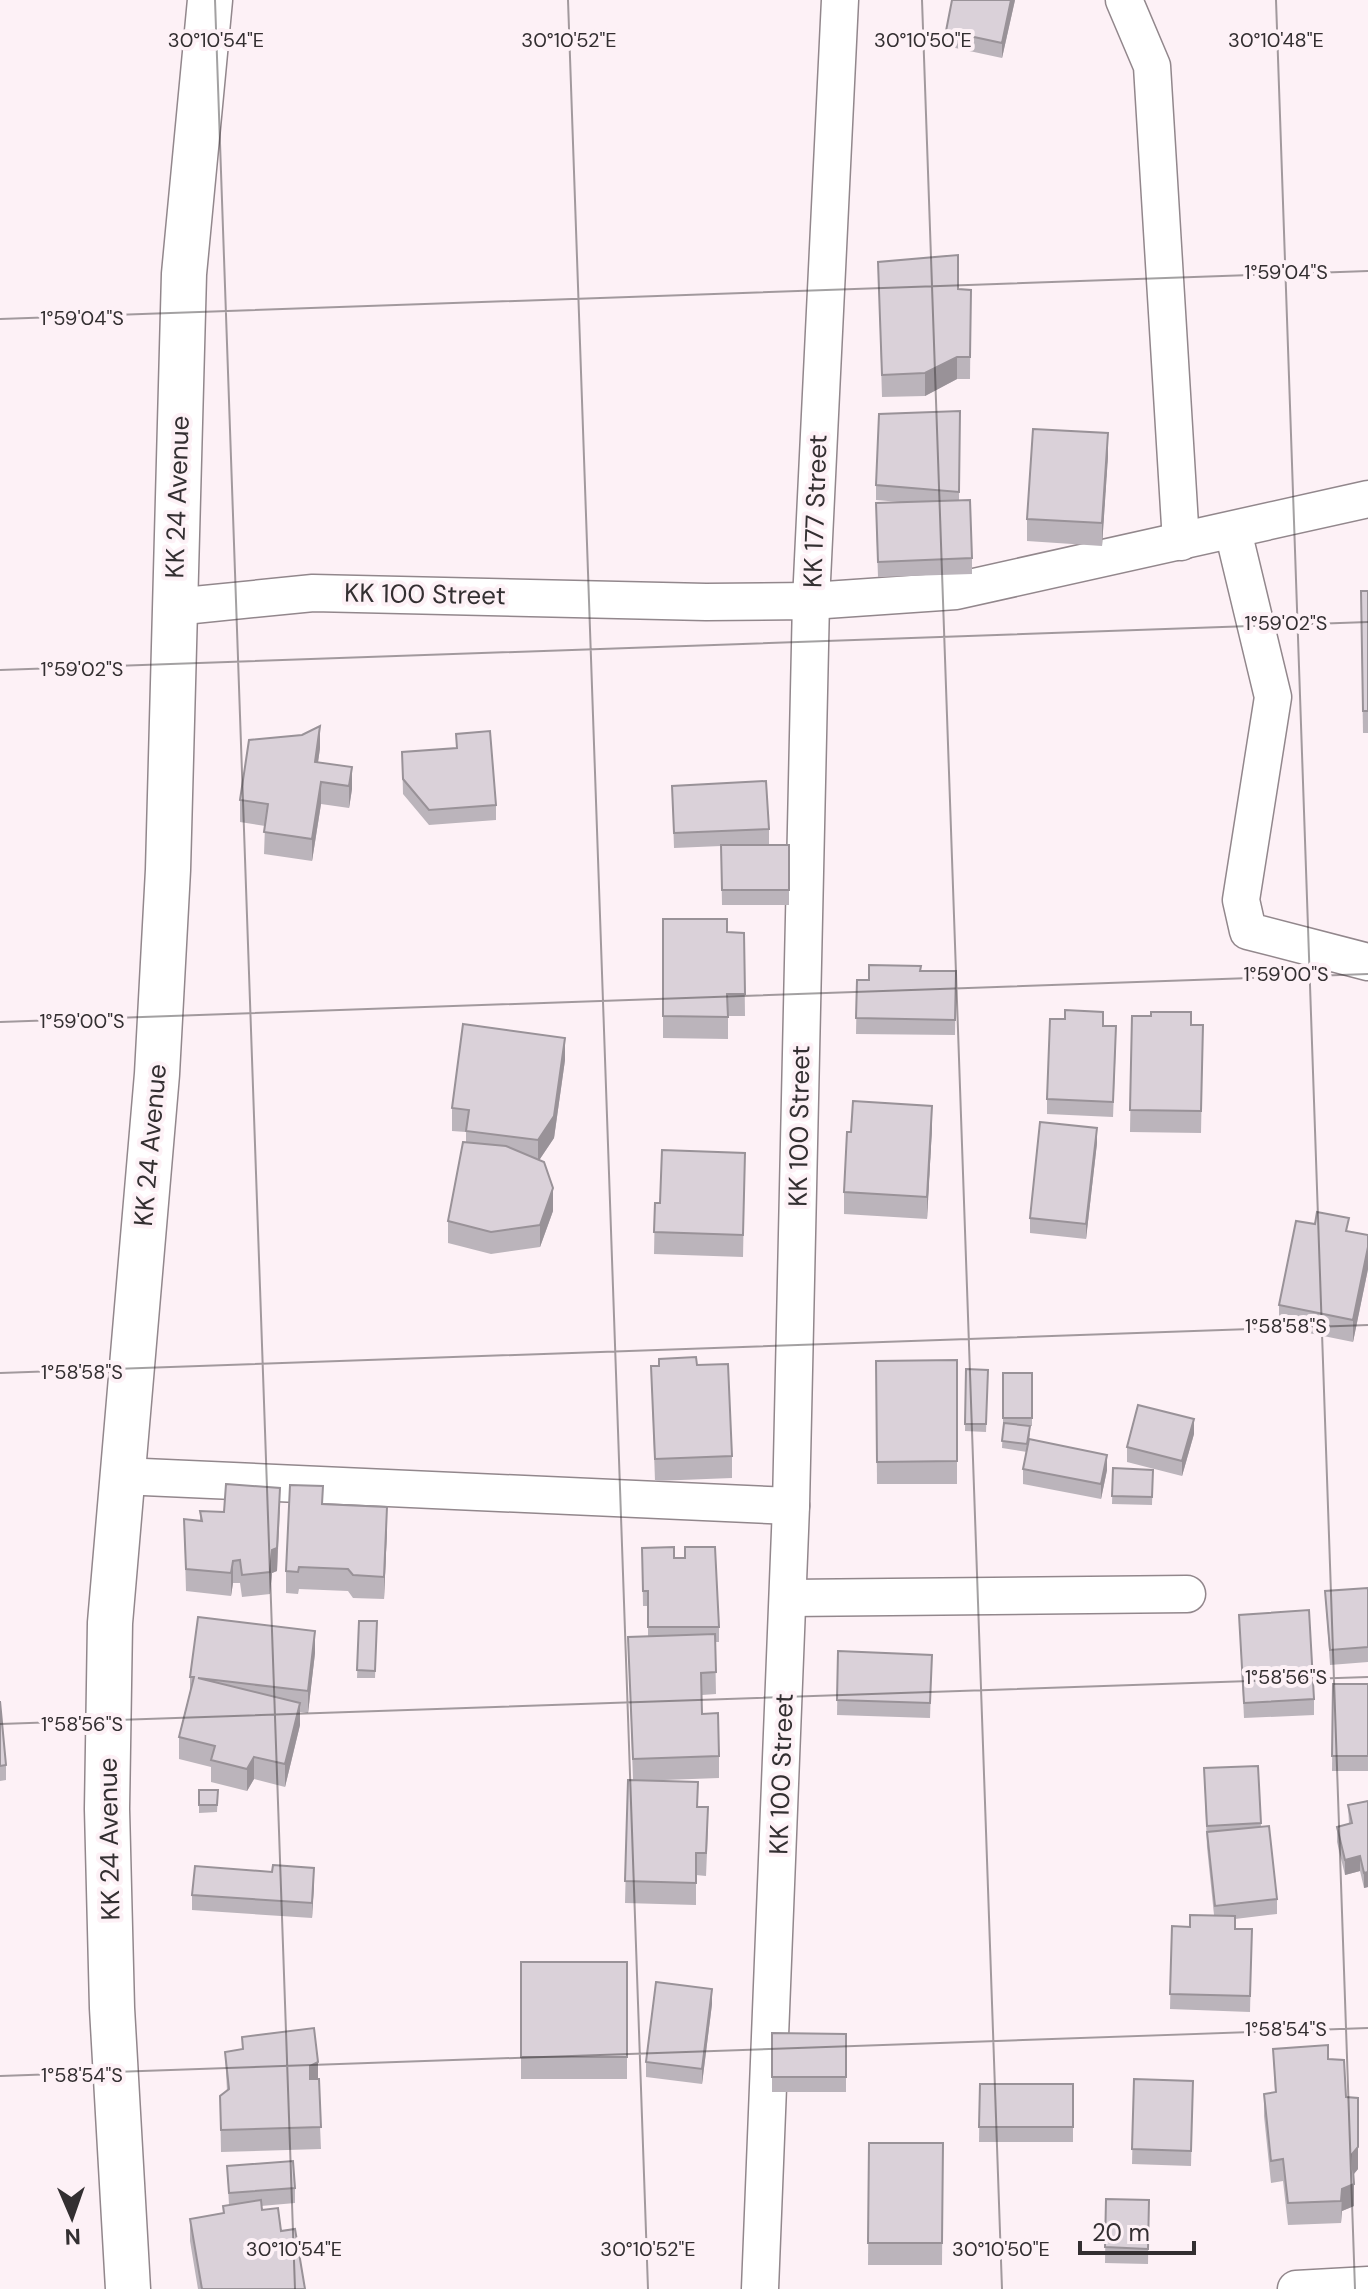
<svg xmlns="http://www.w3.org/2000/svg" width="1368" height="2289" viewBox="0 0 1368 2289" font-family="'DM Sans',sans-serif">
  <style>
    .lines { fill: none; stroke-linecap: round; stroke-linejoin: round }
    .street-casing { stroke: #92878c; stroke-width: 39 }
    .secondary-casing { stroke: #92878c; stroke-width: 47 }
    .street { stroke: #fff; stroke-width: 36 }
    .secondary { stroke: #fff; stroke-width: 44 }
    .wall { fill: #bbb4bb }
    .shaded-wall { fill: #999298 }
    .building { fill: #dad1d9; stroke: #999298; stroke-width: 2 }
    .ticks { fill: none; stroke: #332f31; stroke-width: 2; stroke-opacity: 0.45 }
    .labels { text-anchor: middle; stroke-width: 8; stroke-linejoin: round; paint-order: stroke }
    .street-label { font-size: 26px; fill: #332f31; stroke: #fdf1f6 }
    .ticks-label { font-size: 20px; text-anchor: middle; fill: #332f31; stroke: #fdf1f6; stroke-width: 8; stroke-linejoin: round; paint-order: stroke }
  </style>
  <rect width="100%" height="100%" fill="#fdf1f6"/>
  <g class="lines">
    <!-- street casing -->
    <g class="street-casing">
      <g id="street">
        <polyline points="840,0 811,601 956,591 1368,499"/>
        <polyline points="1124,0 1152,66 1181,542"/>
        <polyline points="1233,531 1273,697 1241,900 1248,931 1368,962"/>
        <polyline points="174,607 313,593 706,602 811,601 791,1506 760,2289"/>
        <polyline points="121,1476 791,1506"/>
        <polyline points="788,1598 1187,1594"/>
        <polyline points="1296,2289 1368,2285"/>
      </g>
    </g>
    <!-- secondary casing -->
    <g class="secondary-casing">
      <polyline id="secondary" points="128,2289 112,2008 107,1809 110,1623 157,1074 168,870 184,274 210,0"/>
    </g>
    <!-- street -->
    <use href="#street" class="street"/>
    <!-- secondary -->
    <use href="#secondary" class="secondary"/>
  </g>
  <!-- wall -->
  <g class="wall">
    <polygon points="1015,0 1002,58 946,46 946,31"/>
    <polygon points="878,262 958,289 971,290 970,379 957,379 925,396 882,397"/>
    <polygon points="960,411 959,500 972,558 972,574 878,577 876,518 900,502 876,500 876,485"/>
    <polygon points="1108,456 1102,546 1027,541 1027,519"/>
    <polygon points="1368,591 1368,733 1363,733 1361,613"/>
    <polygon points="456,734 496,805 496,820 429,825 403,794 402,752 456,748"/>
    <polygon points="320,748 318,762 352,767 352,789 349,808 321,804 312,861 264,854 265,826 240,822 240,800"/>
    <polygon points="672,786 769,829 769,844 736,845 789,845 789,905 722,905 721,846 674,848"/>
    <polygon points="663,919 727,932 744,933 745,1016 728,1016 728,1039 663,1038"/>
    <polygon points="921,971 956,971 955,1035 856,1034 857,980 869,980"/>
    <polygon points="1132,1016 1191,1025 1203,1025 1201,1133 1130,1132"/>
    <polygon points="1103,1026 1116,1042 1113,1117 1047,1114 1047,1099"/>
    <polygon points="565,1060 554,1138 539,1160 553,1211 540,1247 491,1254 448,1243 448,1221 466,1142 466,1132 452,1131 452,1108"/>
    <polygon points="932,1128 927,1219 844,1214 844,1192"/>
    <polygon points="1097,1143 1086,1239 1030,1233 1030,1218"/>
    <polygon points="745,1153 743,1257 654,1254 655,1203 660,1203"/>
    <polygon points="1349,1231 1368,1235 1368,1269 1353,1342 1279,1327 1279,1305"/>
    <polygon points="957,1360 957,1484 877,1484 876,1361"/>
    <polygon points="697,1365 732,1456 732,1478 655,1481 651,1366"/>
    <polygon points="966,1369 988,1370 986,1432 965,1431"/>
    <polygon points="1003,1373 1032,1373 1032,1426 1025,1426 1030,1434 1029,1442 1107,1470 1101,1499 1023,1484 1023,1469 1027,1452 1002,1448 1003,1425"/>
    <polygon points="1194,1434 1182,1476 1127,1462 1127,1447"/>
    <polygon points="1113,1468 1153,1470 1152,1505 1112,1504"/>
    <polygon points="323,1504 387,1529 384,1599 353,1598 348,1591 299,1589 298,1594 286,1593 286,1571"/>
    <polygon points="280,1510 277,1571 272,1573 270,1594 242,1597 240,1583 233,1583 231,1596 186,1591 184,1519 200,1521 200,1511 224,1512"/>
    <polygon points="642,1548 674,1558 719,1627 719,1642 715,1642 716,1694 702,1695 702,1714 719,1756 719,1778 638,1781 698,1807 708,1829 706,1876 696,1875 696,1905 625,1903 628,1780 633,1780 628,1637 648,1636 648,1606 643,1606"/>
    <polygon points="1368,1588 1368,1662 1330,1665 1325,1591"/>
    <polygon points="1239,1615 1314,1699 1314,1715 1244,1718"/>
    <polygon points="359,1621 377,1621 375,1678 357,1678"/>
    <polygon points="838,1651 932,1655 930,1718 837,1715"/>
    <polygon points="315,1653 308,1713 300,1712 300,1725 285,1787 254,1779 247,1791 211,1782 211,1767 179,1759 179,1737 190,1694 190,1677"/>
    <polygon points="1333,1684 1368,1684 1368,1771 1332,1771"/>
    <polygon points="0,1701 6,1765 6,1780 0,1781"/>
    <polygon points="1258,1766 1261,1826 1277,1899 1277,1914 1235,1919 1235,1929 1252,1929 1250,2012 1170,2009 1172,1926 1190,1927 1214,1915 1207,1847 1204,1768"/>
    <polygon points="218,1790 217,1812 199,1813 199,1805"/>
    <polygon points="1368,1801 1368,1887 1364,1888 1360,1871 1345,1875 1337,1842 1337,1827 1349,1824 1348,1805"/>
    <polygon points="314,1883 312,1918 192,1910 192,1895"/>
    <rect x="521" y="1962" width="106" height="117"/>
    <polygon points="712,2004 702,2084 646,2077 646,2062"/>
    <polygon points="772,2033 846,2034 846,2092 772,2092"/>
    <polygon points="242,2037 318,2079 321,2149 221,2152 220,2096 227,2091 225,2052 242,2049"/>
    <polygon points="1273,2049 1328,2059 1346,2097 1358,2169 1354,2174 1354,2206 1342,2211 1341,2223 1288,2225 1283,2181 1271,2183 1264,2116 1264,2094 1275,2092"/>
    <polygon points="1134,2079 1193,2081 1191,2166 1132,2164"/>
    <polygon points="980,2084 1073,2084 1073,2142 979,2142"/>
    <polygon points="869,2143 943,2143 942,2265 868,2265"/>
    <polygon points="227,2166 295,2188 295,2203 261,2206 262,2210 281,2231 305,2289 198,2289 190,2241 190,2219 223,2213 223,2206 229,2205"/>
    <polygon points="1106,2199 1149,2200 1148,2264 1105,2263"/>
  </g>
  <!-- shaded-wall -->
  <g class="shaded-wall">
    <polygon points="1011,0 1015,0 1002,58 1002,43"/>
    <polygon points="957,357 957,379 925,396 925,373"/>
    <polygon points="1108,433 1108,456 1102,546 1102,523"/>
    <polygon points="320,726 320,748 315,784 315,762"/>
    <polygon points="352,767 352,789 349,808 349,786"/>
    <polygon points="321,782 321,804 312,861 312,839"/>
    <polygon points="565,1038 565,1060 554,1138 538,1162 538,1140"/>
    <polygon points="932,1106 932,1128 927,1219 927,1197"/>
    <polygon points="1097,1128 1097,1143 1086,1239 1086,1224"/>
    <polygon points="553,1188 553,1211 540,1247 540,1225"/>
    <polygon points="1368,1247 1368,1269 1353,1342 1353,1320"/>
    <polygon points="1194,1419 1194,1434 1182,1476 1182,1461"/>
    <polygon points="1107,1455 1107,1470 1101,1499 1101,1484"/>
    <polygon points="280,1488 277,1571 272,1573 270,1594 272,1550"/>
    <polygon points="387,1507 387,1529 384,1599 384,1577"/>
    <polygon points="233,1561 233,1583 231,1596 231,1573"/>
    <polygon points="315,1631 315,1653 308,1713 308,1691"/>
    <polygon points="300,1703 300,1725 285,1787 285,1764"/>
    <polygon points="254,1757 254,1779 247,1791 247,1769"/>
    <polygon points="1360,1856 1360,1871 1345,1875 1345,1860"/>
    <polygon points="314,1868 314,1883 312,1918 312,1903"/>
    <polygon points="1368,1872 1368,1887 1364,1888 1364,1873"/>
    <polygon points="712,1989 712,2004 702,2084 702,2069"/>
    <polygon points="318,2062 318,2084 310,2088 310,2066"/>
    <polygon points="1358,2098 1358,2169 1352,2176 1352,2154"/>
    <polygon points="1354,2184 1354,2206 1342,2211 1341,2223 1342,2189"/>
  </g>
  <!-- building -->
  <g class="building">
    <polygon points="952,0 1011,0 1002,43 946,31"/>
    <polygon points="958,255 958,289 971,290 970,357 957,357 925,373 882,375 878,262"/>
    <polygon points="960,411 959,492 876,485 879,414"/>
    <polygon points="1033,429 1108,433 1102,523 1027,519"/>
    <polygon points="970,500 972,558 878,562 876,503"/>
    <polygon points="1361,591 1368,591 1368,711 1363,711"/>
    <polygon points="320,726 315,762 352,767 349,786 321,782 312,839 264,832 268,804 240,800 249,740 302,735"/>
    <polygon points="490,731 496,805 429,810 403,779 402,752 457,748 456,734"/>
    <polygon points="766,781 769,829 674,833 672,786"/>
    <polygon points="721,845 789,845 789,890 722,890"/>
    <polygon points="663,919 727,919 727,932 744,933 745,994 727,994 728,1017 663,1016"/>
    <polygon points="869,965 921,966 920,971 956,971 955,1020 856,1018 857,980 869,980"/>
    <polygon points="1065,1010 1103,1012 1103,1026 1116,1026 1113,1102 1047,1099 1050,1019 1065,1019"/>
    <polygon points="1151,1012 1191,1012 1191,1025 1203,1025 1201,1111 1130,1110 1132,1016 1151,1016"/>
    <polygon points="463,1024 565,1038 554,1116 538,1140 466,1131 469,1110 452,1108"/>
    <polygon points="853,1101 932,1106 927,1197 844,1192 847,1132 851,1132"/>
    <polygon points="1040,1122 1097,1128 1086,1224 1030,1218"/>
    <polygon points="463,1142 506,1146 544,1162 553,1188 540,1225 491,1232 448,1221"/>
    <polygon points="662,1150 745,1153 743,1235 654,1232 655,1203 660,1203"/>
    <polygon points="1317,1212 1349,1218 1346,1231 1368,1235 1368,1247 1353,1320 1279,1305 1296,1221 1315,1224"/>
    <polygon points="696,1357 697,1365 728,1364 732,1456 655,1459 651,1366 659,1366 659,1359"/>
    <polygon points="957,1360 957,1461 877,1462 876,1361"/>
    <polygon points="966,1369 988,1370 986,1424 965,1424"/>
    <rect x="1003" y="1373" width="29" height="45"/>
    <polygon points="1138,1405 1194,1419 1182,1461 1127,1447"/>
    <polygon points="1004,1423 1030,1426 1027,1444 1002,1441"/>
    <polygon points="1029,1439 1107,1455 1101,1484 1023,1469"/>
    <polygon points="1113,1468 1153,1470 1152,1497 1112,1496"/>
    <polygon points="226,1484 280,1488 277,1548 272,1550 270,1572 242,1575 240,1560 233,1561 231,1573 186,1569 184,1519 202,1521 200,1511 224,1512"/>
    <polygon points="290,1485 323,1486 322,1504 387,1507 384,1577 353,1575 348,1569 299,1567 298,1572 286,1571"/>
    <polygon points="674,1547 674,1558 685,1558 685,1547 715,1547 719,1627 648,1627 648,1591 643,1591 642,1548"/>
    <polygon points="1368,1588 1368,1647 1330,1650 1325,1591"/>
    <polygon points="1309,1610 1314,1699 1244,1703 1239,1615"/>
    <polygon points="198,1617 315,1631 308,1691 198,1678 300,1703 285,1764 254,1757 247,1769 211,1760 215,1746 179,1737 194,1677 190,1677"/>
    <polygon points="359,1621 377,1621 375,1671 357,1670"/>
    <polygon points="715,1634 716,1672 701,1673 702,1714 718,1713 719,1756 633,1759 628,1637"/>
    <polygon points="838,1651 932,1655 930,1703 837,1700"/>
    <polygon points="1333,1684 1368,1684 1368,1756 1332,1756"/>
    <polygon points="0,1701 6,1765 0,1766"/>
    <polygon points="1258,1766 1261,1823 1207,1826 1204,1768"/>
    <polygon points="628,1780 698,1782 697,1807 708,1807 706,1853 696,1853 696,1883 625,1881"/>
    <polygon points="199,1790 218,1790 217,1805 199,1805"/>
    <polygon points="1368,1801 1368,1872 1364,1873 1360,1856 1345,1860 1337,1827 1352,1823 1348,1805"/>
    <polygon points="1269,1826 1277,1899 1215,1906 1207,1832"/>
    <polygon points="273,1865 314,1868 312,1903 192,1895 195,1866 272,1872"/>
    <polygon points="1190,1915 1235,1916 1235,1929 1252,1929 1250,1996 1170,1994 1172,1926 1190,1927"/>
    <rect x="521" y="1962" width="106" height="95"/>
    <polygon points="656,1982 712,1989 702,2069 646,2062"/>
    <polygon points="314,2028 318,2062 310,2066 310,2079 319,2079 321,2127 221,2130 220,2096 229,2089 225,2052 243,2049 242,2037"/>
    <polygon points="772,2033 846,2034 846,2077 772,2077"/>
    <polygon points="1328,2045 1328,2059 1344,2060 1346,2097 1358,2098 1358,2147 1352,2154 1354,2184 1342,2189 1341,2201 1288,2203 1283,2159 1271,2161 1264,2094 1276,2092 1273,2049"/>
    <polygon points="1134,2079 1193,2081 1191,2151 1132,2149"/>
    <polygon points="980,2084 1073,2084 1073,2127 979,2127"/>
    <polygon points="869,2143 943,2143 942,2243 868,2243"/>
    <polygon points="293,2161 295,2188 229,2193 227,2166"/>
    <polygon points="1106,2199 1149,2200 1148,2249 1105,2247"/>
    <polygon points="261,2200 262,2210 278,2208 281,2231 295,2229 305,2289 202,2289 190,2219 224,2213 223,2206"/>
  </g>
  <!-- ticks -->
  <path class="ticks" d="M 215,0 L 295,2289M 568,0 L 648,2289M 922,0 L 1002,2289M 1276,0 L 1355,2289M 0,319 L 1368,271M 0,670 L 1368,622M 0,1022 L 1368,974M 0,1373 L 1368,1325M 0,1724 L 1368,1677M 0,2076 L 1368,2028"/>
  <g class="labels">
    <!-- street labels -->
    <g class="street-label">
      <text transform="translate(177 497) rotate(-88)" y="9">KK 24 Avenue</text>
      <text transform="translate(815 511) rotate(-88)" y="9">KK 177 Street</text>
      <text transform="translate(425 594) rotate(1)" y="9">KK 100 Street</text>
      <text transform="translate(799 1126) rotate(-89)" y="9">KK 100 Street</text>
      <text transform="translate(150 1145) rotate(-85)" y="9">KK 24 Avenue</text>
      <text transform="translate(781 1774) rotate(-88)" y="9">KK 100 Street</text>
      <text transform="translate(109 1839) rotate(-91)" y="9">KK 24 Avenue</text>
    </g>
  </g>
  <g class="ticks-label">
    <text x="216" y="47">30°10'54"E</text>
    <text x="569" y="47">30°10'52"E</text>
    <text x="923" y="47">30°10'50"E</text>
    <text x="1276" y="47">30°10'48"E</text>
    <text x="1286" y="279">1°59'04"S</text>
    <text x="82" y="325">1°59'04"S</text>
    <text x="1286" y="630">1°59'02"S</text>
    <text x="82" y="676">1°59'02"S</text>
    <text x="1286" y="981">1°59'00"S</text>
    <text x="82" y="1028">1°59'00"S</text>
    <text x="1286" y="1333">1°58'58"S</text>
    <text x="82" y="1379">1°58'58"S</text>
    <text x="1286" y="1684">1°58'56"S</text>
    <text x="82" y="1731">1°58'56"S</text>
    <text x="1286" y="2036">1°58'54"S</text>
    <text x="82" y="2082">1°58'54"S</text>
    <text x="294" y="2256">30°10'54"E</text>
    <text x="648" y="2256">30°10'52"E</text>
    <text x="1001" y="2256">30°10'50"E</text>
  </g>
  <!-- north arrow -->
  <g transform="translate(72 2217) rotate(178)" stroke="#fdf1f6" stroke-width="6" paint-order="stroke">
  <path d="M0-6L14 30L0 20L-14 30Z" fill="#332f31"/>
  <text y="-12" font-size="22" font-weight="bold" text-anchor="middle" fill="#332f31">N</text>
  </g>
  <!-- scale -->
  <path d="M1080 2241v12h114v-12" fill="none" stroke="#332f31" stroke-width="4"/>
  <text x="1092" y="2241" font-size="24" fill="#332f31" stroke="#fdf1f6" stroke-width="6" paint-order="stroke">20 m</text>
</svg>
